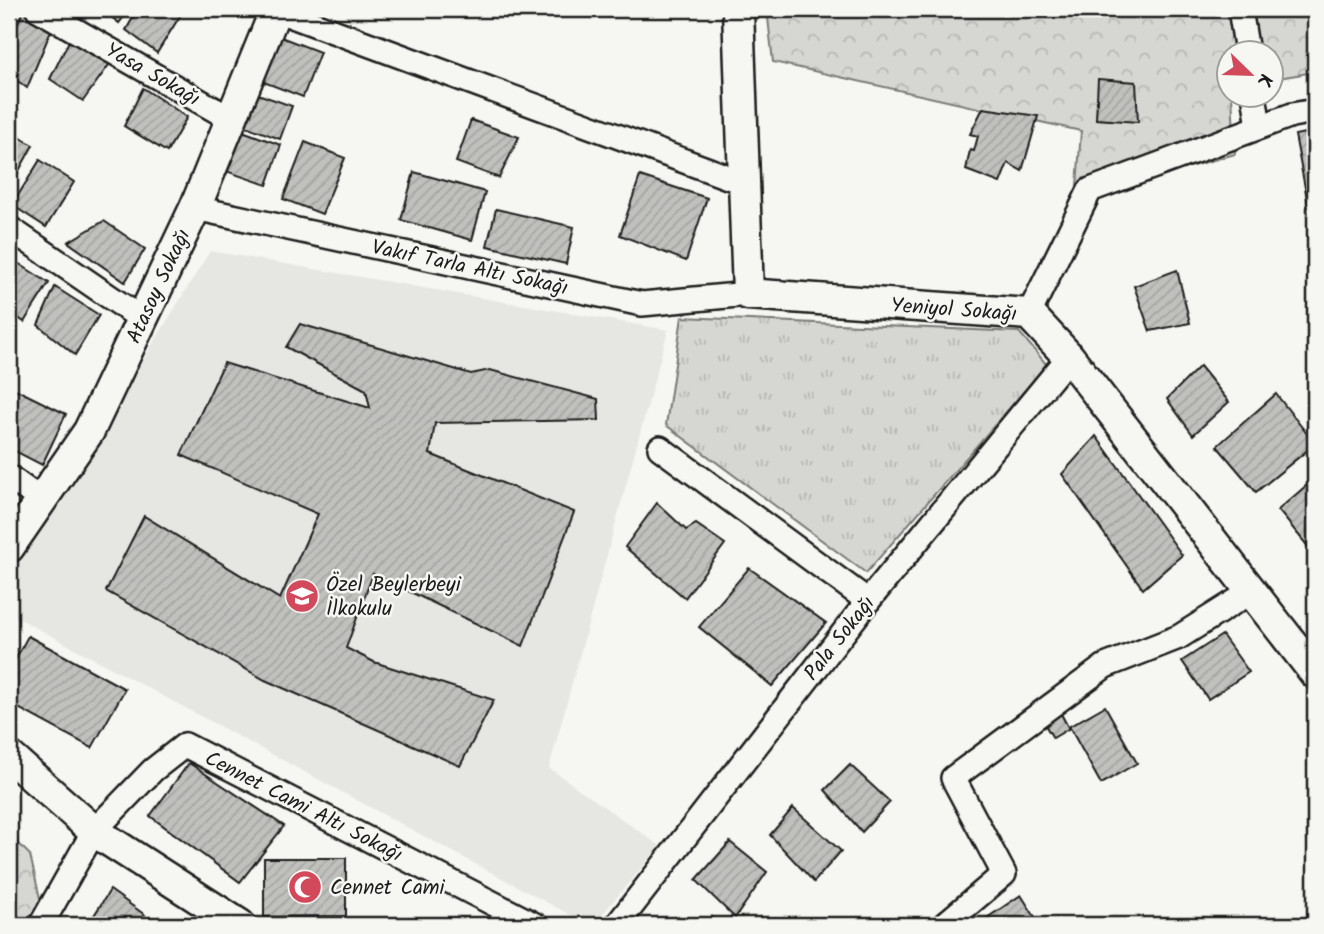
<svg xmlns="http://www.w3.org/2000/svg" width="1324" height="934" viewBox="0 0 1324 934" font-family="Kalam,sans-serif">
  <style>
    .built { fill: #e6e6e2 }
    .grass { fill: url(#grass-tufts); stroke: #797977; stroke-width: 2 }
    .forest { fill: url(#forest-crowns); stroke: #797977; stroke-width: 2 }
    .building { fill: url(#building-hatch); stroke: #1c1c1c; stroke-width: 2 }
    .lines { fill: none; stroke-linecap: round; stroke-linejoin: round }
    .minor-casing { stroke: #1c1c1c; stroke-width: 28 }
    .tertiary-casing { stroke: #1c1c1c; stroke-width: 35 }
    .minor { stroke: #f6f6f2; stroke-width: 23 }
    .tertiary { stroke: #f6f6f2; stroke-width: 30 }
    .labels { text-anchor: middle; stroke-width: 5; stroke-linejoin: round; paint-order: stroke }
    .street-label { font-size: 21px; fill: #1c1c1c; stroke: #f6f6f2 }
    .poi-label { font-size: 21px; fill: #1c1c1c; stroke: #f6f6f2; text-anchor: start }
  </style>
  <defs>
    <pattern id="grass-tufts" width="24" height="20" patternUnits="userSpaceOnUse" patternTransform="scale(1.75)"><rect width="24" height="20" fill="#d6d6d2"/><path d="M3 7l-1-3M5 7V3M7 7l1-3M15 17l-1-3M17 17v-4M19 17l1-3" fill="none" stroke="#b7b7b4"/></pattern>
    <pattern id="forest-crowns" width="20" height="18" patternUnits="userSpaceOnUse" patternTransform="scale(1.75)"><rect width="20" height="18" fill="#d6d6d2"/><path d="M2 6a3 3 0 1 1 6 0M12 15a3 3 0 1 1 6 0" fill="none" stroke="#b7b7b4"/></pattern>
    <pattern id="building-hatch" width="6" height="6" patternUnits="userSpaceOnUse" patternTransform="scale(1.75)"><rect width="6" height="6" fill="#c0c0bd"/><path d="M-1 1l2-2M0 6l6-6M5 7l2-2" fill="none" stroke="#a4a4a2"/></pattern>
  </defs>
  <rect width="100%" height="100%" fill="#f6f6f2"/>
  <filter id="ink" filterUnits="userSpaceOnUse"><feTurbulence type="fractalNoise" baseFrequency=".0143" numOctaves="2"/><feDisplacementMap in="SourceGraphic" scale="14" xChannelSelector="R" yChannelSelector="G"/><feConvolveMatrix kernelMatrix="1 2 1 2 8 2 1 2 1" color-interpolation-filters="sRGB"/></filter>
  <g filter="url(#ink)">
    <!-- built -->
    <polygon class="built" points="210,251 668,330 549,768 660,846 593,925 589,925 9,613 9,578"/>
    <!-- grass -->
    <polygon class="grass" points="682,317 1019,332 1047,365 866,573 666,425"/>
    <!-- forest -->
    <g class="forest">
      <polygon points="767,9 1315,9 1315,72 1272,79 1272,52 1230,52 1230,94 1232,95 1235,154 1076,199 1081,131 773,62"/>
      <polygon points="9,834 30,855 42,907 29,925 9,925"/>
    </g>
    <!-- building -->
    <g class="building">
      <polygon points="9,9 17,9 9,23"/>
      <polygon points="101,9 130,9 119,23"/>
      <polygon points="138,9 180,9 183,11 157,53 126,30"/>
      <polygon points="24,11 53,26 27,88 11,76 9,81 9,39"/>
      <polygon points="72,35 111,62 83,101 50,79"/>
      <polygon points="278,36 320,52 303,97 261,81"/>
      <polygon points="1098,79 1136,82 1138,122 1096,119"/>
      <polygon points="143,88 187,117 167,152 124,126"/>
      <polygon points="252,92 292,106 280,139 240,124"/>
      <polygon points="983,108 1038,116 1022,171 1008,163 1000,183 966,170 970,150 974,151 978,136 970,134"/>
      <polygon points="471,120 519,137 499,178 456,162"/>
      <polygon points="234,128 281,145 267,185 220,169"/>
      <polygon points="9,131 33,145 9,189"/>
      <polygon points="1315,131 1315,229 1313,230 1295,135"/>
      <polygon points="305,142 345,158 322,214 283,199"/>
      <polygon points="40,160 74,182 46,227 12,205"/>
      <polygon points="414,172 485,192 472,240 401,220"/>
      <polygon points="640,176 707,198 686,261 620,235"/>
      <polygon points="496,209 574,227 566,264 487,246"/>
      <polygon points="104,221 145,249 125,282 68,242"/>
      <polygon points="10,258 49,283 24,322 9,311"/>
      <polygon points="1177,270 1190,323 1150,331 1134,286"/>
      <polygon points="55,287 99,315 75,355 38,325"/>
      <polygon points="300,324 471,374 490,370 598,399 599,420 435,423 430,454 574,512 523,646 373,574 346,648 374,662 494,700 460,766 265,680 106,591 144,516 280,599 318,514 181,455 224,363 370,408 366,390 286,347"/>
      <polygon points="1200,366 1229,402 1193,435 1167,399"/>
      <polygon points="9,386 66,414 42,465 9,448"/>
      <polygon points="1276,394 1315,444 1256,492 1217,446"/>
      <polygon points="1096,436 1182,555 1143,589 1062,474"/>
      <polygon points="1315,478 1315,555 1278,510"/>
      <polygon points="657,503 686,530 696,524 725,544 685,598 625,547"/>
      <polygon points="749,568 826,623 772,686 699,627"/>
      <polygon points="1222,635 1249,672 1208,699 1182,661"/>
      <polygon points="28,636 125,689 92,748 9,703 9,671"/>
      <polygon points="1105,706 1137,763 1101,784 1070,728 1053,738 1042,720 1059,710 1068,727"/>
      <polygon points="189,763 284,826 240,882 150,816"/>
      <polygon points="850,765 890,802 862,832 825,790"/>
      <polygon points="793,808 841,851 814,882 770,835"/>
      <polygon points="730,842 767,872 735,918 696,880"/>
      <polygon points="264,858 346,858 346,916 264,917"/>
      <polygon points="110,890 145,915 139,925 88,925"/>
      <polygon points="1021,895 1040,925 983,925 981,922"/>
      <polygon points="712,917 718,925 704,925"/>
    </g>
    <g class="lines">
      <!-- minor casing -->
      <g class="minor-casing">
        <g id="minor">
          <polyline points="38,9 231,119"/>
          <polyline points="1240,9 1247,52"/>
          <polyline points="276,10 744,183"/>
          <polyline points="1254,94 1259,127"/>
          <polyline points="195,208 642,304 748,294"/>
          <polyline points="9,228 142,319"/>
          <polyline points="1029,314 1090,190 1292,115 1315,111"/>
          <polyline points="660,448 868,601"/>
          <polyline points="9,477 41,500"/>
          <polyline points="41,925 94,831 153,770 185,745 535,925"/>
          <polyline points="617,925 868,601 1069,357"/>
          <polyline points="944,925 1004,874 953,778 1105,666 1179,637 1252,591"/>
        </g>
      </g>
      <!-- tertiary casing -->
      <g class="tertiary-casing">
        <g id="tertiary">
          <polyline points="738,9 748,294 1029,314 1069,357 1315,673"/>
          <polyline points="9,547 89,431 195,208 276,9"/>
          <polyline points="9,756 94,831 240,925"/>
        </g>
      </g>
      <!-- minor -->
      <use href="#minor" class="minor"/>
      <!-- tertiary -->
      <use href="#tertiary" class="tertiary"/>
    </g>
  </g>
  <!-- icons -->
  <defs>
    <g id="school-disc" transform="scale(1.75)"><circle r="9.5" fill="#d1495b" stroke="#f6f6f2"/><path d="M0-5L7-2L0 1L-7-2ZM-4 1L0 2.5L4 1V4Q0 6-4 4Z" fill="#fff"/></g>
    <g id="mosque-disc" transform="scale(1.75)"><circle r="9.5" fill="#d1495b" stroke="#f6f6f2"/><path d="M3.5-4.9A6 6 0 1 0 3.5 4.9A5 5 0 1 1 3.5-4.9Z" fill="#fff"/></g>
  </defs>
  <g fill-rule="evenodd">
    <use href="#school-disc" x="302" y="596"/>
    <use href="#mosque-disc" x="305" y="887"/>
  </g>
  <g class="labels">
    <!-- street labels -->
    <g class="street-label">
      <text transform="translate(153 74) rotate(30)" y="7">Yasa Sokağı</text>
      <text transform="translate(470 267) rotate(12)" y="7">Vakıf Tarla Altı Sokağı</text>
      <text transform="translate(158 286) rotate(-65)" y="7">Atasoy Sokağı</text>
      <text transform="translate(954 309) rotate(4)" y="7">Yeniyol Sokağı</text>
      <text transform="translate(839 638) rotate(-52)" y="7">Pala Sokağı</text>
      <text transform="translate(304 806) rotate(27)" y="7">Cennet Cami Altı Sokağı</text>
    </g>
    <!-- poi labels -->
    <g class="poi-label">
      <text x="326" y="591">Özel Beylerbeyi<tspan x="326" dy="24">İlkokulu</tspan></text>
      <text x="330" y="894">Cennet Cami</text>
    </g>
  </g>
  <!-- margin -->
  <rect width="1324" height="934" fill="none" stroke="#f6f6f2" stroke-width="35"/>
  <rect x="18" y="18" width="1289" height="899" fill="none" stroke="#1c1c1c" stroke-width="2.5" filter="url(#ink)"/>
  <!-- north arrow -->
  <g transform="translate(1250 74) rotate(113)"><circle r="33" fill="#f6f6f2" stroke="#9f9f9c" stroke-width="2"/>
  <path d="M0-5L12 26L0 18L-12 26Z" fill="#d1495b"/>
  <text y="-10" font-size="19" font-weight="bold" text-anchor="middle" fill="#1c1c1c">K</text>
  </g>
</svg>
